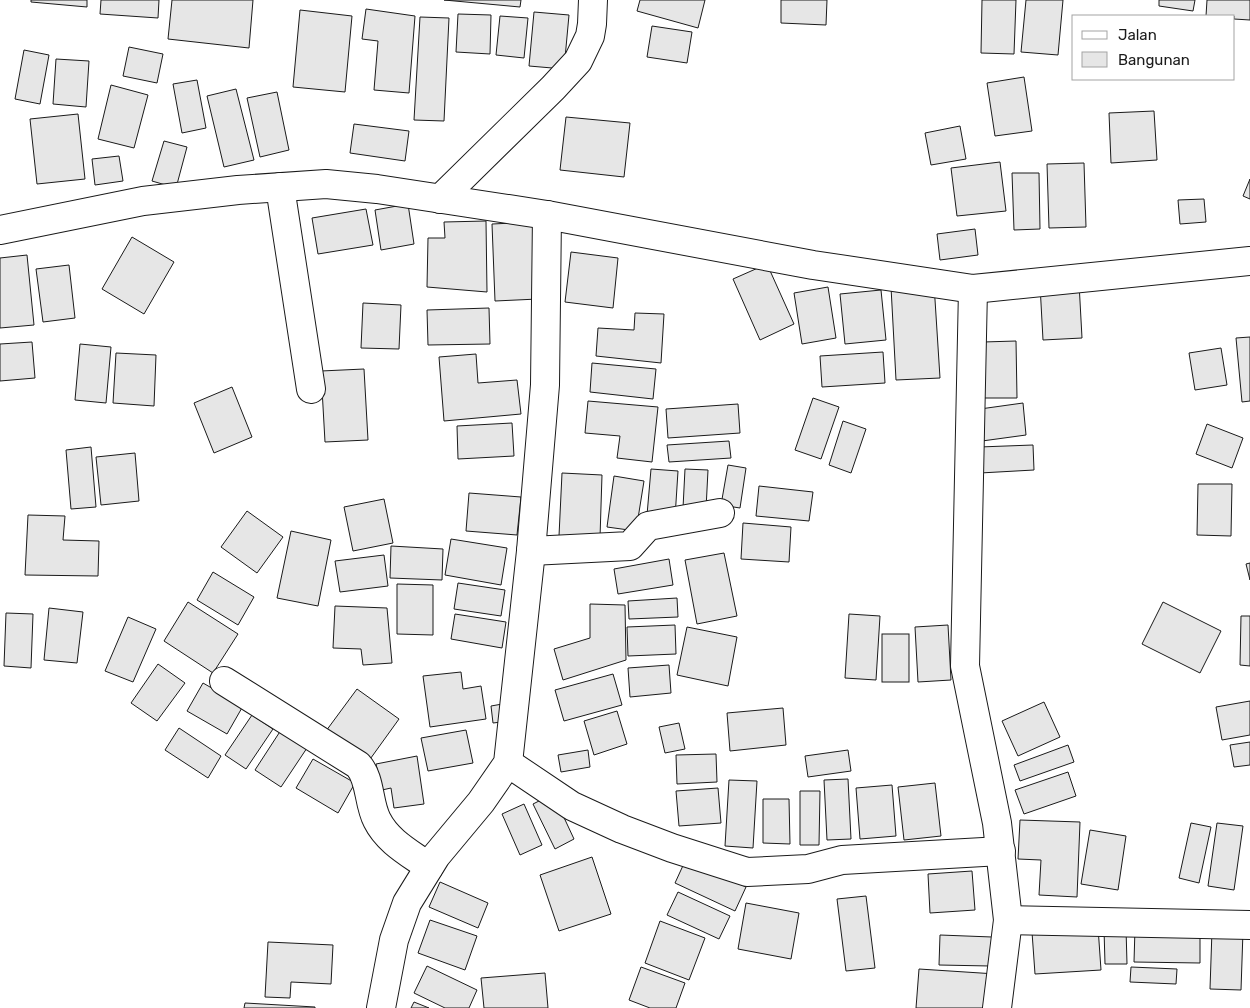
<svg xmlns="http://www.w3.org/2000/svg" width="1250" height="1008" viewBox="0 0 1250 1008" font-family="Rubik,sans-serif">
  <style>
    .building { fill: #e6e6e6; stroke: #1a1a1a }
    .lines { fill: none; stroke-linecap: round; stroke-linejoin: round }
    .minor-casing { stroke: #1a1a1a; stroke-width: 30 }
    .minor { stroke: #fff; stroke-width: 28 }
  </style>
  <rect width="100%" height="100%" fill="#fff"/>
  <!-- building -->
  <g class="building">
    <polygon points="31,0 87,0 87,7 31,2"/>
    <polygon points="101,0 159,0 158,18 100,14"/>
    <polygon points="172,0 253,0 249,48 168,39"/>
    <polygon points="444,0 521,0 520,7"/>
    <polygon points="640,0 705,0 698,28 637,11"/>
    <polygon points="781,0 827,0 826,25 781,23"/>
    <polygon points="982,0 1016,0 1014,54 981,53"/>
    <polygon points="1026,0 1063,0 1058,55 1021,52"/>
    <polygon points="1159,0 1195,0 1193,11 1159,6"/>
    <polygon points="1207,0 1250,0 1250,20 1234,19 1234,16 1206,16"/>
    <polygon points="366,9 415,16 409,93 374,90 378,41 362,39"/>
    <polygon points="300,10 352,16 345,92 293,87"/>
    <polygon points="534,12 569,15 564,69 529,66"/>
    <polygon points="458,14 491,15 490,54 456,52"/>
    <polygon points="500,16 528,18 524,58 496,55"/>
    <polygon points="420,17 449,18 444,121 414,120"/>
    <polygon points="652,26 692,32 687,63 647,57"/>
    <polygon points="129,47 163,54 157,83 123,76"/>
    <polygon points="24,50 49,55 40,104 15,99"/>
    <polygon points="56,59 89,61 86,107 53,104"/>
    <polygon points="1024,77 1032,131 995,136 987,83"/>
    <polygon points="197,80 206,128 182,133 173,84"/>
    <polygon points="111,85 148,95 134,148 98,139"/>
    <polygon points="236,89 254,160 224,167 207,96"/>
    <polygon points="277,92 289,150 260,157 247,98"/>
    <polygon points="1154,111 1157,160 1111,163 1109,113"/>
    <polygon points="78,114 85,179 37,184 30,119"/>
    <polygon points="566,117 630,123 624,177 560,170"/>
    <polygon points="354,124 409,131 405,161 350,153"/>
    <polygon points="960,126 966,159 931,165 925,133"/>
    <polygon points="164,141 187,147 176,188 152,181"/>
    <polygon points="119,156 123,181 95,185 92,159"/>
    <polygon points="1000,162 1006,211 957,216 951,168"/>
    <polygon points="1084,163 1086,227 1049,228 1047,164"/>
    <polygon points="1012,173 1039,173 1040,229 1014,230"/>
    <polygon points="1250,179 1250,199 1243,196"/>
    <polygon points="1204,199 1206,222 1180,224 1178,200"/>
    <polygon points="408,204 414,244 381,250 375,210"/>
    <polygon points="366,209 373,245 318,254 312,218"/>
    <polygon points="486,221 487,292 427,287 428,238 445,238 444,222"/>
    <polygon points="535,222 538,299 495,301 492,224"/>
    <polygon points="975,229 978,255 940,260 937,234"/>
    <polygon points="132,237 174,262 144,314 102,289"/>
    <polygon points="571,252 618,258 613,308 565,302"/>
    <polygon points="27,255 34,325 0,328 0,258"/>
    <polygon points="767,264 794,324 760,340 733,279"/>
    <polygon points="69,265 75,318 43,322 36,269"/>
    <polygon points="1079,283 1082,338 1043,340 1040,285"/>
    <polygon points="934,284 940,378 896,380 891,287"/>
    <polygon points="828,287 836,338 802,344 794,293"/>
    <polygon points="881,290 886,340 845,344 840,294"/>
    <polygon points="363,303 401,305 399,349 361,348"/>
    <polygon points="489,308 490,344 428,345 427,310"/>
    <polygon points="635,313 664,314 661,363 596,356 598,328 634,330"/>
    <polygon points="1250,337 1250,401 1242,402 1236,338"/>
    <polygon points="1016,341 1017,398 984,398 983,342"/>
    <polygon points="32,342 35,378 0,381 0,344"/>
    <polygon points="80,344 111,347 106,403 75,400"/>
    <polygon points="1221,348 1227,385 1195,390 1189,353"/>
    <polygon points="883,352 885,383 822,387 820,356"/>
    <polygon points="116,353 156,355 154,406 113,403"/>
    <polygon points="476,354 478,383 517,380 521,414 444,421 439,357"/>
    <polygon points="592,363 656,369 653,399 590,392"/>
    <polygon points="364,369 368,440 325,442 321,371"/>
    <polygon points="232,387 252,437 214,453 194,403"/>
    <polygon points="813,398 839,407 821,459 795,450"/>
    <polygon points="588,401 658,407 652,462 617,458 620,436 585,433"/>
    <polygon points="1023,403 1026,435 982,441 980,409"/>
    <polygon points="738,404 740,433 668,438 666,409"/>
    <polygon points="843,421 866,429 851,473 829,465"/>
    <polygon points="512,423 514,456 458,459 457,426"/>
    <polygon points="1207,424 1243,438 1232,468 1196,454"/>
    <polygon points="729,441 731,458 669,462 667,445"/>
    <polygon points="1033,445 1034,470 980,473 979,447"/>
    <polygon points="91,447 96,507 71,509 66,450"/>
    <polygon points="135,453 139,501 101,505 96,457"/>
    <polygon points="728,465 746,468 740,508 721,505"/>
    <polygon points="651,469 678,471 675,518 647,515"/>
    <polygon points="685,469 708,470 706,509 683,508"/>
    <polygon points="562,473 602,475 600,538 559,536"/>
    <polygon points="614,476 644,481 636,531 607,527"/>
    <polygon points="1198,484 1232,484 1231,536 1197,535"/>
    <polygon points="759,486 813,492 809,521 756,516"/>
    <polygon points="469,493 521,497 517,535 466,531"/>
    <polygon points="384,499 393,543 353,551 344,507"/>
    <polygon points="247,511 283,537 257,573 221,547"/>
    <polygon points="28,515 65,516 63,540 99,541 98,576 25,575"/>
    <polygon points="743,523 791,527 789,562 741,559"/>
    <polygon points="291,531 331,540 318,606 277,598"/>
    <polygon points="451,539 507,548 501,585 445,575"/>
    <polygon points="391,546 443,549 442,580 390,578"/>
    <polygon points="724,553 737,616 697,624 685,560"/>
    <polygon points="384,555 388,586 340,592 335,561"/>
    <polygon points="669,559 673,585 618,594 614,569"/>
    <polygon points="1250,563 1250,580 1246,564"/>
    <polygon points="213,572 254,597 238,625 197,600"/>
    <polygon points="458,583 505,590 501,616 454,609"/>
    <polygon points="397,584 433,585 433,635 397,634"/>
    <polygon points="677,598 678,617 629,619 628,601"/>
    <polygon points="188,602 238,634 213,673 164,641"/>
    <polygon points="1163,602 1221,631 1200,673 1142,644"/>
    <polygon points="590,604 625,605 626,660 563,680 554,649 590,638"/>
    <polygon points="335,606 387,608 392,663 363,665 361,649 333,648"/>
    <polygon points="49,608 83,612 77,663 44,660"/>
    <polygon points="6,613 33,614 31,668 4,666"/>
    <polygon points="455,614 506,622 502,648 451,639"/>
    <polygon points="849,614 880,616 876,680 845,678"/>
    <polygon points="1241,616 1250,616 1250,666 1240,665"/>
    <polygon points="128,617 156,629 133,682 105,671"/>
    <polygon points="675,625 676,654 628,656 627,627"/>
    <polygon points="948,625 951,680 918,682 915,627"/>
    <polygon points="687,627 737,637 728,686 677,675"/>
    <rect x="882" y="634" width="27" height="48"/>
    <polygon points="158,664 185,683 157,721 131,703"/>
    <polygon points="669,665 671,693 630,697 628,668"/>
    <polygon points="461,672 463,689 481,686 486,719 430,727 423,676"/>
    <polygon points="613,674 622,705 564,721 555,690"/>
    <polygon points="203,683 243,706 227,734 187,711"/>
    <polygon points="357,689 399,719 368,762 326,731"/>
    <polygon points="1250,701 1250,735 1222,740 1216,707"/>
    <polygon points="1044,702 1060,737 1018,756 1002,721"/>
    <polygon points="508,703 510,721 493,723 491,706"/>
    <polygon points="783,708 786,745 730,751 727,713"/>
    <polygon points="617,711 627,744 594,755 584,721"/>
    <polygon points="252,715 273,729 246,769 225,755"/>
    <polygon points="679,723 685,749 665,753 659,727"/>
    <polygon points="179,728 221,756 208,778 165,750"/>
    <polygon points="281,730 307,748 281,787 255,770"/>
    <polygon points="466,730 473,763 428,771 421,738"/>
    <polygon points="1250,742 1250,765 1234,767 1230,745"/>
    <polygon points="1068,745 1074,762 1020,781 1014,765"/>
    <polygon points="588,750 590,767 561,772 558,755"/>
    <polygon points="848,750 851,771 808,777 805,756"/>
    <polygon points="716,754 717,782 677,784 676,755"/>
    <polygon points="417,756 424,804 394,808 391,788 382,790 376,764"/>
    <polygon points="313,759 355,783 338,813 296,788"/>
    <polygon points="1068,772 1076,796 1024,814 1015,790"/>
    <polygon points="848,779 851,839 827,840 824,780"/>
    <polygon points="729,780 757,781 753,848 725,846"/>
    <polygon points="935,783 941,836 904,840 898,787"/>
    <polygon points="892,785 896,836 860,839 856,788"/>
    <polygon points="718,788 721,823 679,826 676,791"/>
    <polygon points="800,791 820,791 819,845 800,845"/>
    <polygon points="553,794 574,839 555,849 533,804"/>
    <polygon points="763,799 789,799 790,844 763,843"/>
    <polygon points="524,804 542,845 520,855 502,814"/>
    <polygon points="1020,820 1080,822 1077,897 1039,895 1041,860 1018,859"/>
    <polygon points="1191,823 1211,827 1199,883 1179,878"/>
    <polygon points="1217,823 1243,826 1234,890 1208,886"/>
    <polygon points="1090,830 1126,836 1118,890 1081,884"/>
    <polygon points="592,857 611,914 559,931 540,875"/>
    <polygon points="686,859 746,887 735,911 675,883"/>
    <polygon points="972,871 975,910 930,913 928,874"/>
    <polygon points="440,882 488,903 478,928 429,907"/>
    <polygon points="678,892 730,916 719,939 667,915"/>
    <polygon points="866,896 875,968 846,971 837,899"/>
    <polygon points="746,903 799,913 791,959 738,949"/>
    <polygon points="430,920 477,936 465,970 418,953"/>
    <polygon points="660,921 705,938 689,980 645,963"/>
    <polygon points="1098,927 1101,970 1035,974 1032,932"/>
    <polygon points="1126,928 1127,964 1105,964 1104,929"/>
    <polygon points="1135,928 1200,929 1200,963 1134,962"/>
    <polygon points="1212,930 1243,931 1241,990 1210,989"/>
    <polygon points="940,935 992,937 990,966 939,965"/>
    <polygon points="268,942 333,945 331,984 291,982 290,998 265,997"/>
    <polygon points="427,966 477,990 469,1008 445,1008 414,993"/>
    <polygon points="641,967 685,983 676,1008 650,1008 629,1000"/>
    <polygon points="1131,967 1177,969 1176,984 1130,982"/>
    <polygon points="919,969 996,974 994,1008 916,1008"/>
    <polygon points="545,973 548,1008 484,1008 481,978"/>
    <polygon points="414,1002 429,1008 411,1008"/>
    <polygon points="245,1003 315,1007 315,1008 244,1008"/>
  </g>
  <g class="lines">
    <!-- minor casing -->
    <g class="minor-casing">
      <g id="minor">
        <polyline points="280,187 311,389"/>
        <polyline points="440,199 553,88 578,61 590,36 592,24 593,0"/>
        <polyline points="0,230 143,201 238,190 326,184 377,189 547,215 813,265 973,289 1250,261"/>
        <polyline points="973,289 965,666 997,823 1008,920 997,1008"/>
        <polyline points="531,551 630,546 648,526 720,513"/>
        <path d="M 224,681 L 358,765 C 371,779 368,803 377,820 C 388,842 410,853 429,867"/>
        <polyline points="508,763 572,806 622,829 672,848 747,872 808,869 842,860 1001,851"/>
        <polyline points="1008,920 1250,925"/>
        <polyline points="381,1008 394,940 407,903 436,856 481,802 508,763 531,551 545,385 547,215"/>
      </g>
    </g>
    <!-- minor -->
    <use href="#minor" class="minor"/>
  </g>
  <!-- legend -->
  <rect x="1072" y="15" width="162" height="65" fill="#ffffff" stroke="#a3a3a3"/>
  <rect x="1082" y="31" width="25" height="8" fill="#ffffff" stroke="#a3a3a3"/>
  <text x="1118" y="40" font-size="15" fill="#1a1a1a">Jalan</text>
  <rect x="1082" y="52" width="25" height="15" fill="#e6e6e6" stroke="#a3a3a3"/>
  <text x="1118" y="65" font-size="15" fill="#1a1a1a">Bangunan</text>
</svg>
